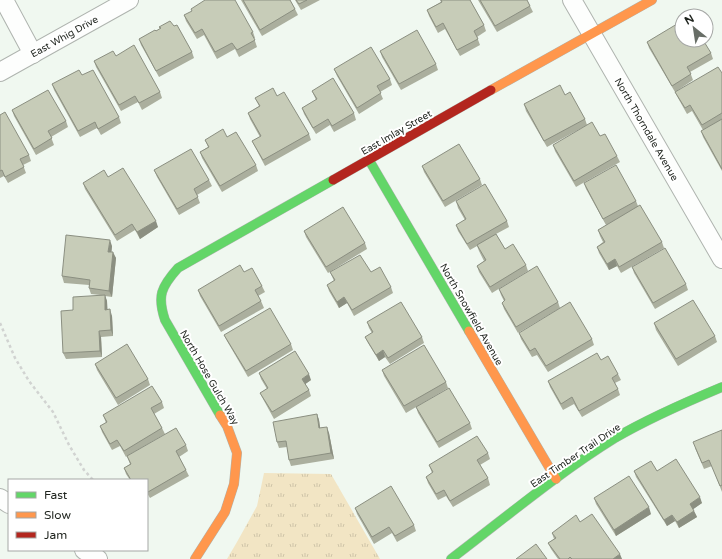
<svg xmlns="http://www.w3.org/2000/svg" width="722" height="559" viewBox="0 0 722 559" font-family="'Varela Round',sans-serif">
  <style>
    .grass { fill: url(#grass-tufts) }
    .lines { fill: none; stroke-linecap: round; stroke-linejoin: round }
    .street-casing { stroke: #afb4af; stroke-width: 20 }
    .fast-casing { stroke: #afb4af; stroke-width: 10 }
    .slow-casing { stroke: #afb4af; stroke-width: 10 }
    .jam-casing { stroke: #afb4af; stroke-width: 10 }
    .path { stroke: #d1d3d1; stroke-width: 2.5; stroke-dasharray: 3 3; stroke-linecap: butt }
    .street { stroke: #fdfefd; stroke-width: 18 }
    .fast { stroke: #63d668; stroke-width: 9 }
    .slow { stroke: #ff974d; stroke-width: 9 }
    .jam { stroke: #b3261e; stroke-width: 9 }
    .wall { fill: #abaf9e }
    .shaded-wall { fill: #8b8f81 }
    .building { fill: #c7ccb8; stroke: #8b8f81 }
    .labels { text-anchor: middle; stroke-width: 4; stroke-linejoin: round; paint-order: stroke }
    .street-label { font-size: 10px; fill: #1e231d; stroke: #fff }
  </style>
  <defs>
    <pattern id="grass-tufts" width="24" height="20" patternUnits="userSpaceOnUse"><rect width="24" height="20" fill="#f2e5c4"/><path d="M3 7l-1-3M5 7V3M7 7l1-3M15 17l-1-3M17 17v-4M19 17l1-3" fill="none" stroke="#cfc4a8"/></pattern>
  </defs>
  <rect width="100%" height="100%" fill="#f0f8f0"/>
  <!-- grass -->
  <polygon class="grass" points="264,473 331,474 380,559 227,559 237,542 257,506"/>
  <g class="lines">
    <!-- street casing -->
    <g class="street-casing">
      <g id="street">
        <polyline points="4,0 33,54"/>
        <polyline points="572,0 722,259"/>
        <polyline points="0,72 129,0"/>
        <polyline points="0,498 9,504"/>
        <polyline points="84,550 98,559"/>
      </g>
    </g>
    <!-- fast casing -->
    <g class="fast-casing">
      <g id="fast">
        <polyline points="369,160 469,331"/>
        <path d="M 220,415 L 165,320 C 157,296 161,287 178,268 L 333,180"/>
        <path d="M 451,559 C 505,518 557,474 615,438 C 649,418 686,402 722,387"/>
      </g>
    </g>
    <!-- slow casing -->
    <g class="slow-casing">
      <g id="slow">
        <polyline points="491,90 652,0"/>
        <polyline points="469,331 556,479"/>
        <polyline points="195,559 225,512 234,484 237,453 227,426 220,415"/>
      </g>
    </g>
    <!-- jam casing -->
    <g class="jam-casing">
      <polyline id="jam" points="333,180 491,90"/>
    </g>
    <!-- path -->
    <polyline class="path" points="0,323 15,358 29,381 53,412 69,445 84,470 93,480"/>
    <!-- street -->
    <use href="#street" class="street"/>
    <!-- fast -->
    <use href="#fast" class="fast"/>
    <!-- slow -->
    <use href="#slow" class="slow"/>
    <!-- jam -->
    <use href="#jam" class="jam"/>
  </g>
  <!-- wall -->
  <g class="wall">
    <polygon points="241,0 290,0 295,9 298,15 262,36"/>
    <polygon points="295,0 320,0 301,10"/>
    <polygon points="440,0 470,0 484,25 486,31 477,37 480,45 460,56 445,29 438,33 429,16 427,10 441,2"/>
    <polygon points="478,0 527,0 533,12 497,32"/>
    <polygon points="184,15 253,32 255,38 254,38 257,47 239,57 235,49 217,59 204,35 197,39 186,21"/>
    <polygon points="174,26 192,52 194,58 159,77 141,45 139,39 160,29 159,27"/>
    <polygon points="647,42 711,53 713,59 690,72 693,80 675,92 649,48"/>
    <polygon points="380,51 436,64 438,70 401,90 382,57"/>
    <polygon points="116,56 160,92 162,98 142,110 138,102 121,111 96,67 94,61"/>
    <polygon points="334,69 390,79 392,85 380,92 383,99 359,114 337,76"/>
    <polygon points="722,73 722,171 703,137 701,131 703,130 692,111 687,114 678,98 675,92"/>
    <polygon points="82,75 119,117 121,123 101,135 97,128 80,137 54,90 52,84"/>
    <polygon points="312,91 354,113 356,120 334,132 330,125 316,134 304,114 302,108 316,100"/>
    <polygon points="565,95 585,119 587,125 547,147 526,111 524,104"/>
    <polygon points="277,96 309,134 311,140 265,166 255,147 252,141 260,137 250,119 248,113 259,106 255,98"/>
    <polygon points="12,110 66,121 68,127 51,137 54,145 36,155 14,116"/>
    <polygon points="0,115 29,155 31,161 23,165 26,173 8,183 4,176 0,178"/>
    <polygon points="600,136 617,156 620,162 576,187 555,151 553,145"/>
    <polygon points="227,137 256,165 258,171 222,192 202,158 200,152 208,147 205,140"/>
    <polygon points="422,166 480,179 482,185 445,207 424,172"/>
    <polygon points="154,170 209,180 212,186 197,195 200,203 179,215 157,177"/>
    <polygon points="108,177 158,227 140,239 135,230 117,241 85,189 83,183"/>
    <polygon points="584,183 636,201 638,206 662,242 664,248 621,273 617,266 609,270 599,253 597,247 603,242 600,236 598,230 616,219 606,225 586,189"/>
    <polygon points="456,201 507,221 509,227 496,234 505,249 526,265 528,271 492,293 479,272 477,266 484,261 479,251 477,246 470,250 458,231 456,225 465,220 458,208"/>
    <polygon points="304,231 365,243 367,249 328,273 306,237"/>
    <polygon points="112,246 111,252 116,258 112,297 105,296 107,301 107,310 112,316 113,336 101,337 102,357 66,359 63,353 73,310 100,295 91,294 89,288 89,285 64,283 62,276"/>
    <polygon points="632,267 686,284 688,290 655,309 634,273"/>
    <polygon points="244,272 262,286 265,292 258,296 261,301 264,308 221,332 200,296 198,290"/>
    <polygon points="330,272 371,272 391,287 393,293 354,316 347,303 339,308 329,291 327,285 334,281"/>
    <polygon points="499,289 558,302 560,308 518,333 504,309 502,303 504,301 501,295"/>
    <polygon points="367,322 422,337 424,343 390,364 385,357 379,361 368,343 365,337 372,333 369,328"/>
    <polygon points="654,323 715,336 717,342 678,366 656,330"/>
    <polygon points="519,333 592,339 594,345 548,372 537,355 532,357 521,339"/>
    <polygon points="224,335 291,344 293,350 248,377 227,341"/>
    <polygon points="601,360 618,374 621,380 615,383 618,389 620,395 582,417 574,404 563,410 550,387 548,381"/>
    <polygon points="95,364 148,379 150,385 118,405 97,370"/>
    <polygon points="382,370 446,382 448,388 406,413 384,376"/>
    <polygon points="259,373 311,380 305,384 309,390 311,396 274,419 263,399 260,393 267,389 261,379"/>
    <polygon points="162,402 164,408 154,414 162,428 165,434 127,456 186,445 188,451 179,457 186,470 189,476 150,498 147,493 147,480 130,480 126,474 124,468 130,464 127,456 126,457 120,446 112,450 102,432 100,426 106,423 103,415"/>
    <polygon points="416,407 470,423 472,429 439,448 418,413"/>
    <polygon points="317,414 319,420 320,428 329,433 334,459 291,466 289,460 287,447 279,448 277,442"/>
    <polygon points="722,430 722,492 712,466 704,469 695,448"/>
    <polygon points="488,453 490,459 480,465 488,478 490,485 453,507 446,496 438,500 428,483 426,477 432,473 429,465"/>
    <polygon points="634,471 657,471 702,503 693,509 697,517 679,528 675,521 667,526 636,477"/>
    <polygon points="594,498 651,514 616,536 596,504"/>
    <polygon points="355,508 414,525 416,531 397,542 392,533 374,544 357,514"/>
    <polygon points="580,522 622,559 558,559 551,549 548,543 554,539 552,533"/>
  </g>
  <!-- shaded-wall -->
  <g class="shaded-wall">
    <polygon points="156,221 158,227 140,239 137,232"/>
    <polygon points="110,240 112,246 111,258 108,252"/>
    <polygon points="113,252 116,258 112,297 109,291"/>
    <polygon points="615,259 617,266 609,270 607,264"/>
    <polygon points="105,295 107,301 108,316 105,310"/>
    <polygon points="344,297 347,303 339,308 337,302"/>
    <polygon points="110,309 112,316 113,336 111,330"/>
    <polygon points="99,331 101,337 102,357 100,351"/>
    <polygon points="383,350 385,357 379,361 376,355"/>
    <polygon points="309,374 311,380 304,385 302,379"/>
    <polygon points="317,414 319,420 321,434 319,428"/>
    <polygon points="327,427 329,433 334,459 331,453"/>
    <polygon points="700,497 702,503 692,510 690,504"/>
    <polygon points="649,507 651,514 616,536 614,530"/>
    <polygon points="694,511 697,517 679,528 677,522"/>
    <polygon points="672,515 675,521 667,526 664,520"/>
    <polygon points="620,554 622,559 613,559"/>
  </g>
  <!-- building -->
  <g class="building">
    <polygon points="205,0 235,0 253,32 251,33 255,40 237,50 232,43 215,52 202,29 195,33 184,15 192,11 191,9"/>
    <polygon points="243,0 290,0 295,9 260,30"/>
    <polygon points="296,0 307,0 299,4"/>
    <polygon points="441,0 470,0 484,25 474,31 478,39 457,50 443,23 436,27 427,10 442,2"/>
    <polygon points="480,0 527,0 530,6 495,26"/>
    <polygon points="170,21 174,26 177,25 192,52 156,71 139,39 155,30 156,31 161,28 159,27"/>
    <polygon points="682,21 682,40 703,40 711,53 687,67 691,74 672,86 647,42"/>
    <polygon points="417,30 436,64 399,84 380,51"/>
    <polygon points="134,45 160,92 139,103 135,96 119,105 94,61 113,51 116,56"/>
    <polygon points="371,47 390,79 377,86 381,93 357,108 334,69"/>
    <polygon points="718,67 722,73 722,113 702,125 690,105 685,108 675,92"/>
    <polygon points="79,70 82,75 93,70 119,117 98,129 95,122 78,131 52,84"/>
    <polygon points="333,78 354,113 332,126 328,119 313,128 302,108 317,99 312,91"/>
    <polygon points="560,85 565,95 570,92 585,119 544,141 524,104"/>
    <polygon points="273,88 277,96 284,92 309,134 263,160 252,141 261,136 248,113 260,106 255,98"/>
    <polygon points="48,90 66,121 48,131 52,138 34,149 12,110"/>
    <polygon points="5,112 29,155 20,159 24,167 5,177 2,170 0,171 0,115"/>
    <polygon points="722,119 722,169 701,131"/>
    <polygon points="592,122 600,136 605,134 617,156 574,181 553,145"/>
    <polygon points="223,129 227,137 236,132 256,165 220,186 200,152 209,147 205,140"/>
    <polygon points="459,144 480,179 443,201 422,166"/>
    <polygon points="191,149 209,180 194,189 198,197 177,209 154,170"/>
    <polygon points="616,165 636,201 603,219 584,183"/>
    <polygon points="123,168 156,221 137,232 132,224 115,235 83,183 104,170 108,177"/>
    <polygon points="485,184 507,221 467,244 456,225 466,219 456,201"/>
    <polygon points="640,205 662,242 619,267 615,259 607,264 597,247 605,242 598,230"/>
    <polygon points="343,207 365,243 326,267 304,231"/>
    <polygon points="496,234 505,249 513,244 526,265 490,287 477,266 486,260 477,245"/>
    <polygon points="66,235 110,240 108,252 113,252 109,291 89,288 90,280 62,276"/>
    <polygon points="665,248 686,284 653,303 632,267"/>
    <polygon points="360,255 371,272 380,267 391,287 352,310 344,297 337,302 327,285 335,280 330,272"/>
    <polygon points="240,265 244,272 252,268 262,286 255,290 261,301 219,326 198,290"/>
    <polygon points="537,266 558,302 516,327 502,303 505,300 499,289"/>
    <polygon points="105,295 105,310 110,309 111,330 99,331 100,351 63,353 61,311 73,310 73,297"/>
    <polygon points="693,300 715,336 676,359 654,323"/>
    <polygon points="401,302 422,337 388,358 383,350 376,355 365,337 373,332 367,322"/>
    <polygon points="570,302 592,339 546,366 535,348 530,351 519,333"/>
    <polygon points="270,308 291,344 246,371 224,335"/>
    <polygon points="127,344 148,379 116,398 95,364"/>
    <polygon points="424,345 446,382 404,406 382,370"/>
    <polygon points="295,351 309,374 302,379 309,390 272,412 260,393 268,388 259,373"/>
    <polygon points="597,353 601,360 608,356 618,374 612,378 618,389 579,411 572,397 561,404 548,381"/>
    <polygon points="152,386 162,402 151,408 162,428 124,451 117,440 110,444 100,426 107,422 103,415"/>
    <polygon points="449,388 470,423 437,442 416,407"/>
    <polygon points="317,414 319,428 327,427 331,453 289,460 286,441 277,442 273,422"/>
    <polygon points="176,428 186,445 176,451 186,470 148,492 147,491 147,480 131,480 124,468 131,464 127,456"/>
    <polygon points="722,430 722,485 720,486 709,460 702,463 693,442"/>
    <polygon points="477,436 488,453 477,460 488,478 450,501 444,490 436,494 426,477 433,472 429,465"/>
    <polygon points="676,459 700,497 690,504 694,511 677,522 672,515 664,520 634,471 651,461 657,471"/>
    <polygon points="629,476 649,507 614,530 594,498"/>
    <polygon points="391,486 414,525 395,536 389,527 372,537 355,508"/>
    <polygon points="592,514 620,554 613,559 572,559 570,557 568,559 560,559 548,543 556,538 552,533 576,515 580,522"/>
    <polygon points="536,544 547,559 516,559"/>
  </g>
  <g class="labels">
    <!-- street labels -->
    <g class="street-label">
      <text transform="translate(64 36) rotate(-29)" y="4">East Whig Drive</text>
      <text transform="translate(647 129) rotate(60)" y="4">North Thorndale Avenue</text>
      <text transform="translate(396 132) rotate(-30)" y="4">East Imlay Street</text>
      <text transform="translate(472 314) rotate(60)" y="4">North Snowfield Avenue</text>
      <text transform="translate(210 377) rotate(60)" y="4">North Hose Gulch Way</text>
      <text transform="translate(575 455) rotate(-34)" y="4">East Timber Trail Drive</text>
    </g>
  </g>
  <!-- legend -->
  <rect x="8" y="479" width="140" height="72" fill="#ffffff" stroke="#a5a7a5"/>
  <rect x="16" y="492" width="20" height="6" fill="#63d668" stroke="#a5a7a5"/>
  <text x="44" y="499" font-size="12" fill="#1e231d">Fast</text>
  <rect x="16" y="512" width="20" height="6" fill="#ff974d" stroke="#a5a7a5"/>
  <text x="44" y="519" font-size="12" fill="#1e231d">Slow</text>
  <rect x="16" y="532" width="20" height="6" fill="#b3261e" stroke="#a5a7a5"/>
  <text x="44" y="539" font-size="12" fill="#1e231d">Jam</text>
  <!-- north arrow -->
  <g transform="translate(694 28) rotate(330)"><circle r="19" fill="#ffffff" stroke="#a5a7a5"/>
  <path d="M0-3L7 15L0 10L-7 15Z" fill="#686e67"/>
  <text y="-6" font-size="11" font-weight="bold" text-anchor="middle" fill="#1e231d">N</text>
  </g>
</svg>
